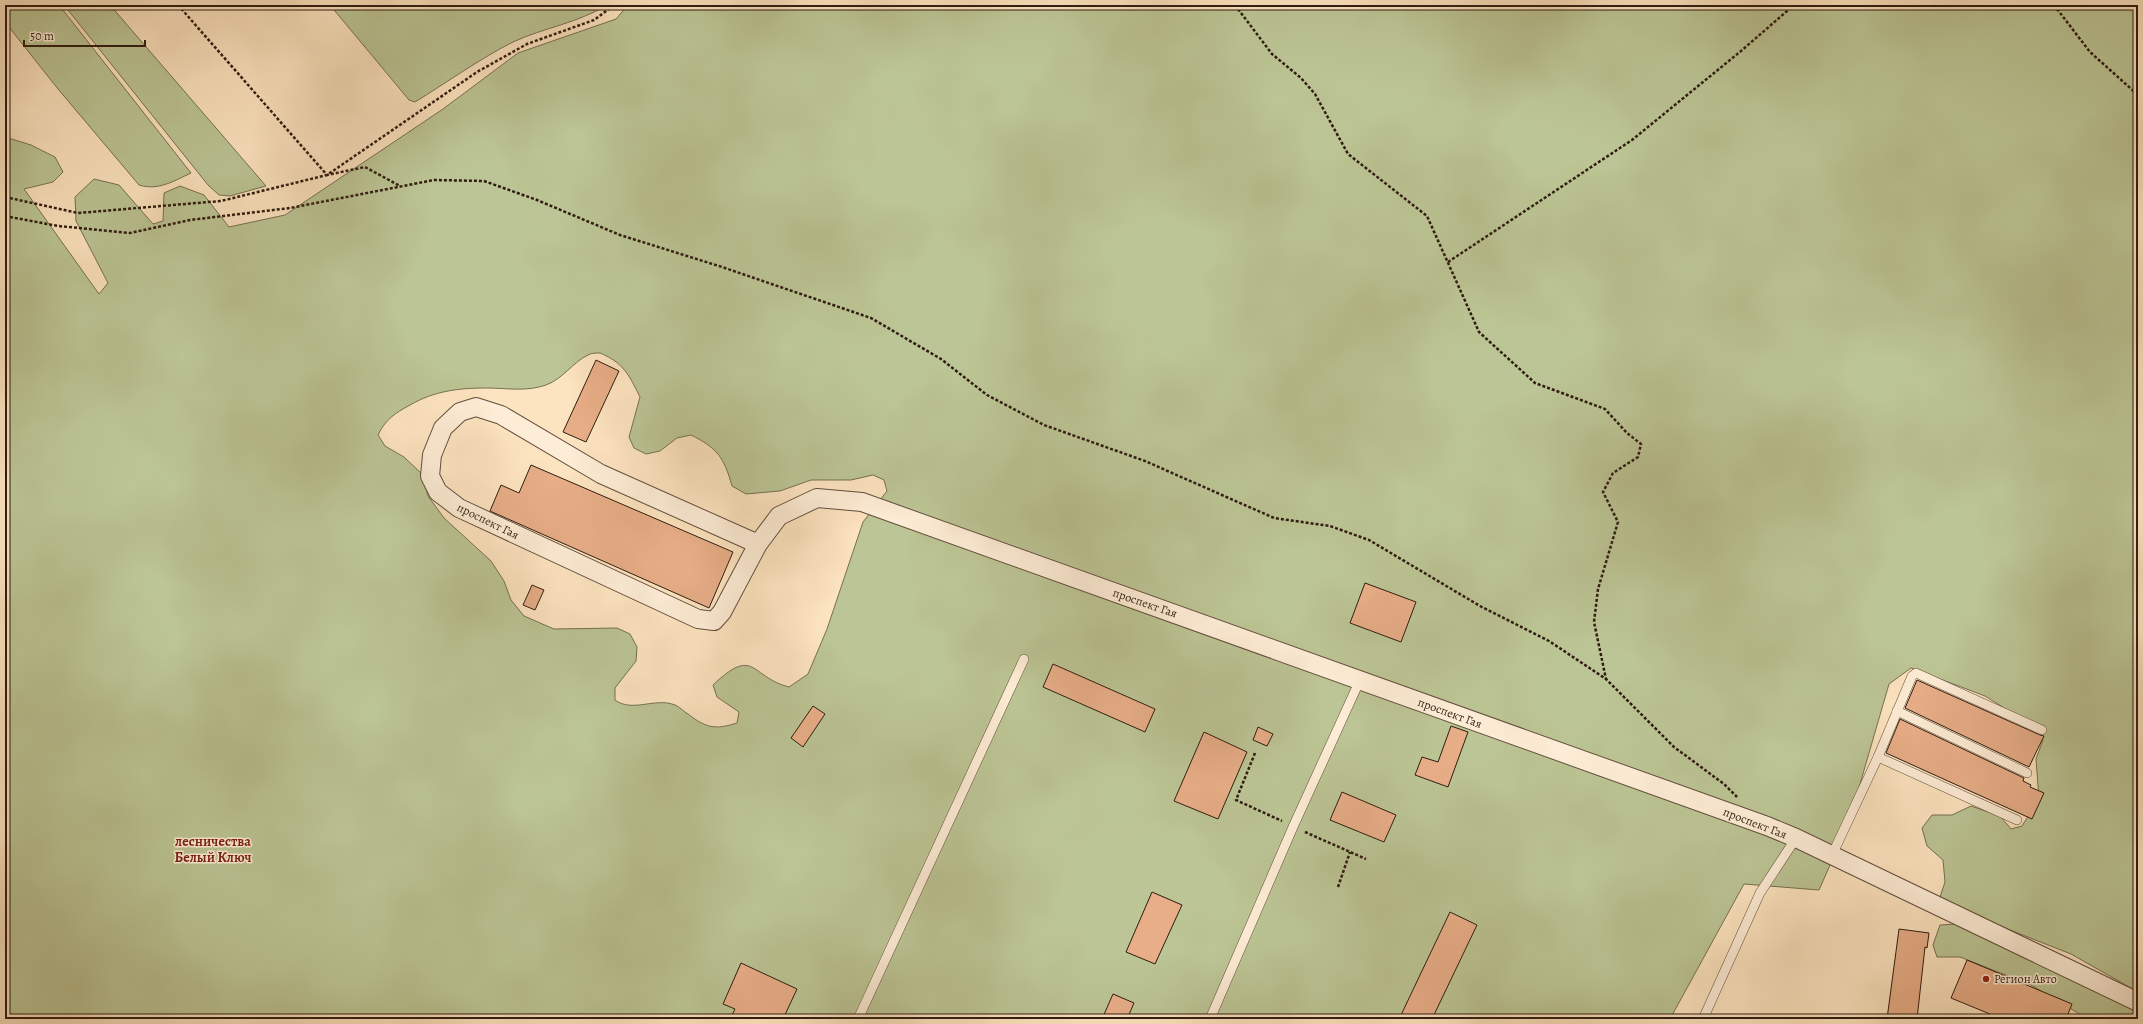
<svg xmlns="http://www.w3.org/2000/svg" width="2143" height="1024" viewBox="0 0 2143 1024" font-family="Alegreya,serif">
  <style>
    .green { fill: #bcc595; stroke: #767052; fill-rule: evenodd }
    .building { fill: #e8ae88; stroke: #2f1c10 }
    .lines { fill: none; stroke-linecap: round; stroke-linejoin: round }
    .service-casing { stroke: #624e3c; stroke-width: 10 }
    .minor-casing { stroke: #624e3c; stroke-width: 20 }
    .path { stroke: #2f1c10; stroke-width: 2.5; stroke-dasharray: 3 2; stroke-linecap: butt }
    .service { stroke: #feedd6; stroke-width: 9 }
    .minor { stroke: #feedd6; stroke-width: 18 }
    .poi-dot { fill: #8f2418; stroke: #feedd6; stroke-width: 1.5 }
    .labels { text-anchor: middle; stroke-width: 3; stroke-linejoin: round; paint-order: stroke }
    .street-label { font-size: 12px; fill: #2f1c10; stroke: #feedd6 }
    .poi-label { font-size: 12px; fill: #2f1c10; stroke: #feedd6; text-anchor: start }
    .quarter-label { font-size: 14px; font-weight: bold; fill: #7a1f14; stroke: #feedd6 }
  </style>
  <rect width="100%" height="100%" fill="#fde4c0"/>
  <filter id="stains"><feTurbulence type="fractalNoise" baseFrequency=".005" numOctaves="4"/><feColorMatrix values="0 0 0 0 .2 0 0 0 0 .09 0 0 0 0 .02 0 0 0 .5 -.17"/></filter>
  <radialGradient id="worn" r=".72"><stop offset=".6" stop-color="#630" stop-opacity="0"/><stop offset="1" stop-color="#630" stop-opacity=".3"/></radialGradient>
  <!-- green -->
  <g class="green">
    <path d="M 5,5 L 59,5 L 191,173 C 174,181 158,191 139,185 L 58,89 L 5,22 Z"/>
    <polygon points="64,5 110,5 266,186 230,196 219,195 208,185"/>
    <path d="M 330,5 L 607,5 C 578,23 543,28 513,42 C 481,58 446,83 415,102 L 409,100 Z"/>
    <path d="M 628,5 L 2138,5 L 2138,992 L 2071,954 L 1954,908 L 1940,897 L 1945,882 L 1943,860 L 1927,846 L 1922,828 L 1932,815 L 1952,815 L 1971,806 L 2000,816 L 2011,829 L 2022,826 L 2039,799 L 2036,759 L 2043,740 L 2038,729 L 1985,696 L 1911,668 L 1889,684 L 1849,822 L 1819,890 L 1744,884 L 1670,1019 L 5,1019 L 5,137 L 31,145 L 55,157 L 63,172 L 53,182 L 24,189 L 99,294 L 108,283 L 76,221 L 75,197 L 94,179 L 119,185 L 153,224 L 163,221 L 164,193 L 180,186 L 204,195 L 229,227 L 285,215 L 443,109 L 518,53 L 616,19 ZM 600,353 C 624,363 629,375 640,397 L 629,437 L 634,448 L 646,454 L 660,451 L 677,438 L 691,435 C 717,448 724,457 732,486 L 746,494 L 780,491 L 811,480 L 851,480 L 873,475 L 884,480 L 887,491 L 863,522 L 827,629 L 808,674 L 789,687 C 750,677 755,645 713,685 L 717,697 L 739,712 L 737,723 C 715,730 706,728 688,714 C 684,712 680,707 675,705 C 655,697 633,713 615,700 L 615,688 L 636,661 L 637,647 L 630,634 L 617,628 L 554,629 L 524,616 L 511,600 L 504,581 L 491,561 L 444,518 L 428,496 L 422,474 L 404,457 L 385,446 L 378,435 C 385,420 395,413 410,405 C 434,391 459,388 486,388 C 507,388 526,392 546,385 C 563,379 573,362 588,355 C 591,353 596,353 600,353 Z"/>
    <polygon points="1957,924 2138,1008 2138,1019 2088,1019 2031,985 1960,957 1937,957 1933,945 1940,925"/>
  </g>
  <!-- building -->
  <g class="building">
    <polygon points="596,360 619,371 586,442 563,432"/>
    <polygon points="531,465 733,552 709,608 490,511 501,485 519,493"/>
    <polygon points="1365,583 1416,602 1401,642 1350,623"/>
    <polygon points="532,585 544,590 535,610 523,605"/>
    <polygon points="1053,664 1155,709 1145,732 1043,687"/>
    <polygon points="1917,680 2040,735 2044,736 2029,767 1905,708"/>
    <polygon points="813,706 825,714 803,747 791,738"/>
    <polygon points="1900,719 2024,778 2023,781 2031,785 2030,787 2044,793 2032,819 1886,753"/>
    <polygon points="1451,726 1468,732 1448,787 1415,775 1422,757 1438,762"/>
    <polygon points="1258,727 1273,734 1267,746 1253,740"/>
    <polygon points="1204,732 1247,752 1218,819 1174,801"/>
    <polygon points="1342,792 1396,815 1384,842 1330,820"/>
    <polygon points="1152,892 1182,905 1155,964 1126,952"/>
    <polygon points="1450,912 1477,925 1432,1019 1409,1019 1401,1015"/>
    <polygon points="1899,929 1929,933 1927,948 1925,947 1917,1019 1887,1019"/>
    <polygon points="1967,960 2072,1004 2066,1019 2002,1019 1951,998"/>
    <polygon points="741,963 797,989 783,1019 730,1019 735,1009 723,1004"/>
    <polygon points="1113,994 1134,1003 1127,1019 1102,1019"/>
  </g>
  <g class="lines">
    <!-- service casing -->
    <g class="service-casing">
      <g id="service">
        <polyline points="1897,711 2027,773"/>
        <polyline points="1878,757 1912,676 1916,673 2042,730"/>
        <polyline points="1832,855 1878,757 2017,820"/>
        <polyline points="858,1019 1024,659"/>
        <polyline points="1210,1019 1293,827 1360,680"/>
        <polyline points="1703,1019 1760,893 1796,838"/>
      </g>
    </g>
    <!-- minor casing -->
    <g class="minor-casing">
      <polyline id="minor" points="758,544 601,474 501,415 476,407 460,412 443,428 432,455 430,476 438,492 459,508 698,619 714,621 722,612 758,544 779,516 817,498 862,502 1767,826 1796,838 2138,1002"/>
    </g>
    <!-- path -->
    <g class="path">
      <polyline points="178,5 327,175 365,167 400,186"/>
      <polyline points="1235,5 1272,54 1301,78 1315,94 1348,154 1427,216 1479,332 1535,383 1605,409 1627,433 1641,444 1638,457 1613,473 1603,492 1618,522 1598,589 1594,622 1606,679"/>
      <polyline points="2054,5 2090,52 2138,95"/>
      <polyline points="5,197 78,213 221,201 327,175 477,72 527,44 594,20 614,5"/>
      <polyline points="5,216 58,226 130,233 190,220 290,208 434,180 484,181 537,200 620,235 719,266 871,318 941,359 987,395 1044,425 1145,461 1274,518 1330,526 1369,540 1480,606 1549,641 1606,679 1674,747 1724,784 1737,797"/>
      <polyline points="1448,262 1632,140 1741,51 1794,5"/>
      <polyline points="1255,753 1236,800 1282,821"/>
      <polyline points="1305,832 1366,859"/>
      <polyline points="1338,887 1350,852"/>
    </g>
    <!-- service -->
    <use href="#service" class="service"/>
    <!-- minor -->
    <use href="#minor" class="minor"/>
  </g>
  <!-- markers -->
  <circle class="poi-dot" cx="1986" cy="979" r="4"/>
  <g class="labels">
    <!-- street labels -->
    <g class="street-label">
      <text transform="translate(488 521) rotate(26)" y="4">проспект Гая</text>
      <text transform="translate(1145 603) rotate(19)" y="4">проспект Гая</text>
      <text transform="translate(1450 713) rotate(20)" y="4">проспект Гая</text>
      <text transform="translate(1755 823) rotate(21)" y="4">проспект Гая</text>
    </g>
    <!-- poi labels -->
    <g class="poi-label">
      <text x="1994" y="983">Регион Авто</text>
    </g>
    <!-- quarter labels -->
    <g class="quarter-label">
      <text x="213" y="846">лесничества<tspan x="213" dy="16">Белый Ключ</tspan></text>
    </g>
  </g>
  <!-- margin -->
  <rect width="2143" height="1024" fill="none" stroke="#fde4c0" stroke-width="20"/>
  <rect x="6" y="6" width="2131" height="1012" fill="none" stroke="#2f1c10" stroke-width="2"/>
  <rect x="10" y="10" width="2123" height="1004" fill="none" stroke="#2f1c10"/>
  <!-- scale -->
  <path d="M24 40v6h121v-6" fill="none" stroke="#2f1c10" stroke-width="2"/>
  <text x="30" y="40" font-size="12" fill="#2f1c10" stroke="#feedd6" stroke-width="3" paint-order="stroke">50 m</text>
  <rect width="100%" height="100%" filter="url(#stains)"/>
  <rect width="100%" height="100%" fill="url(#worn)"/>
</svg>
